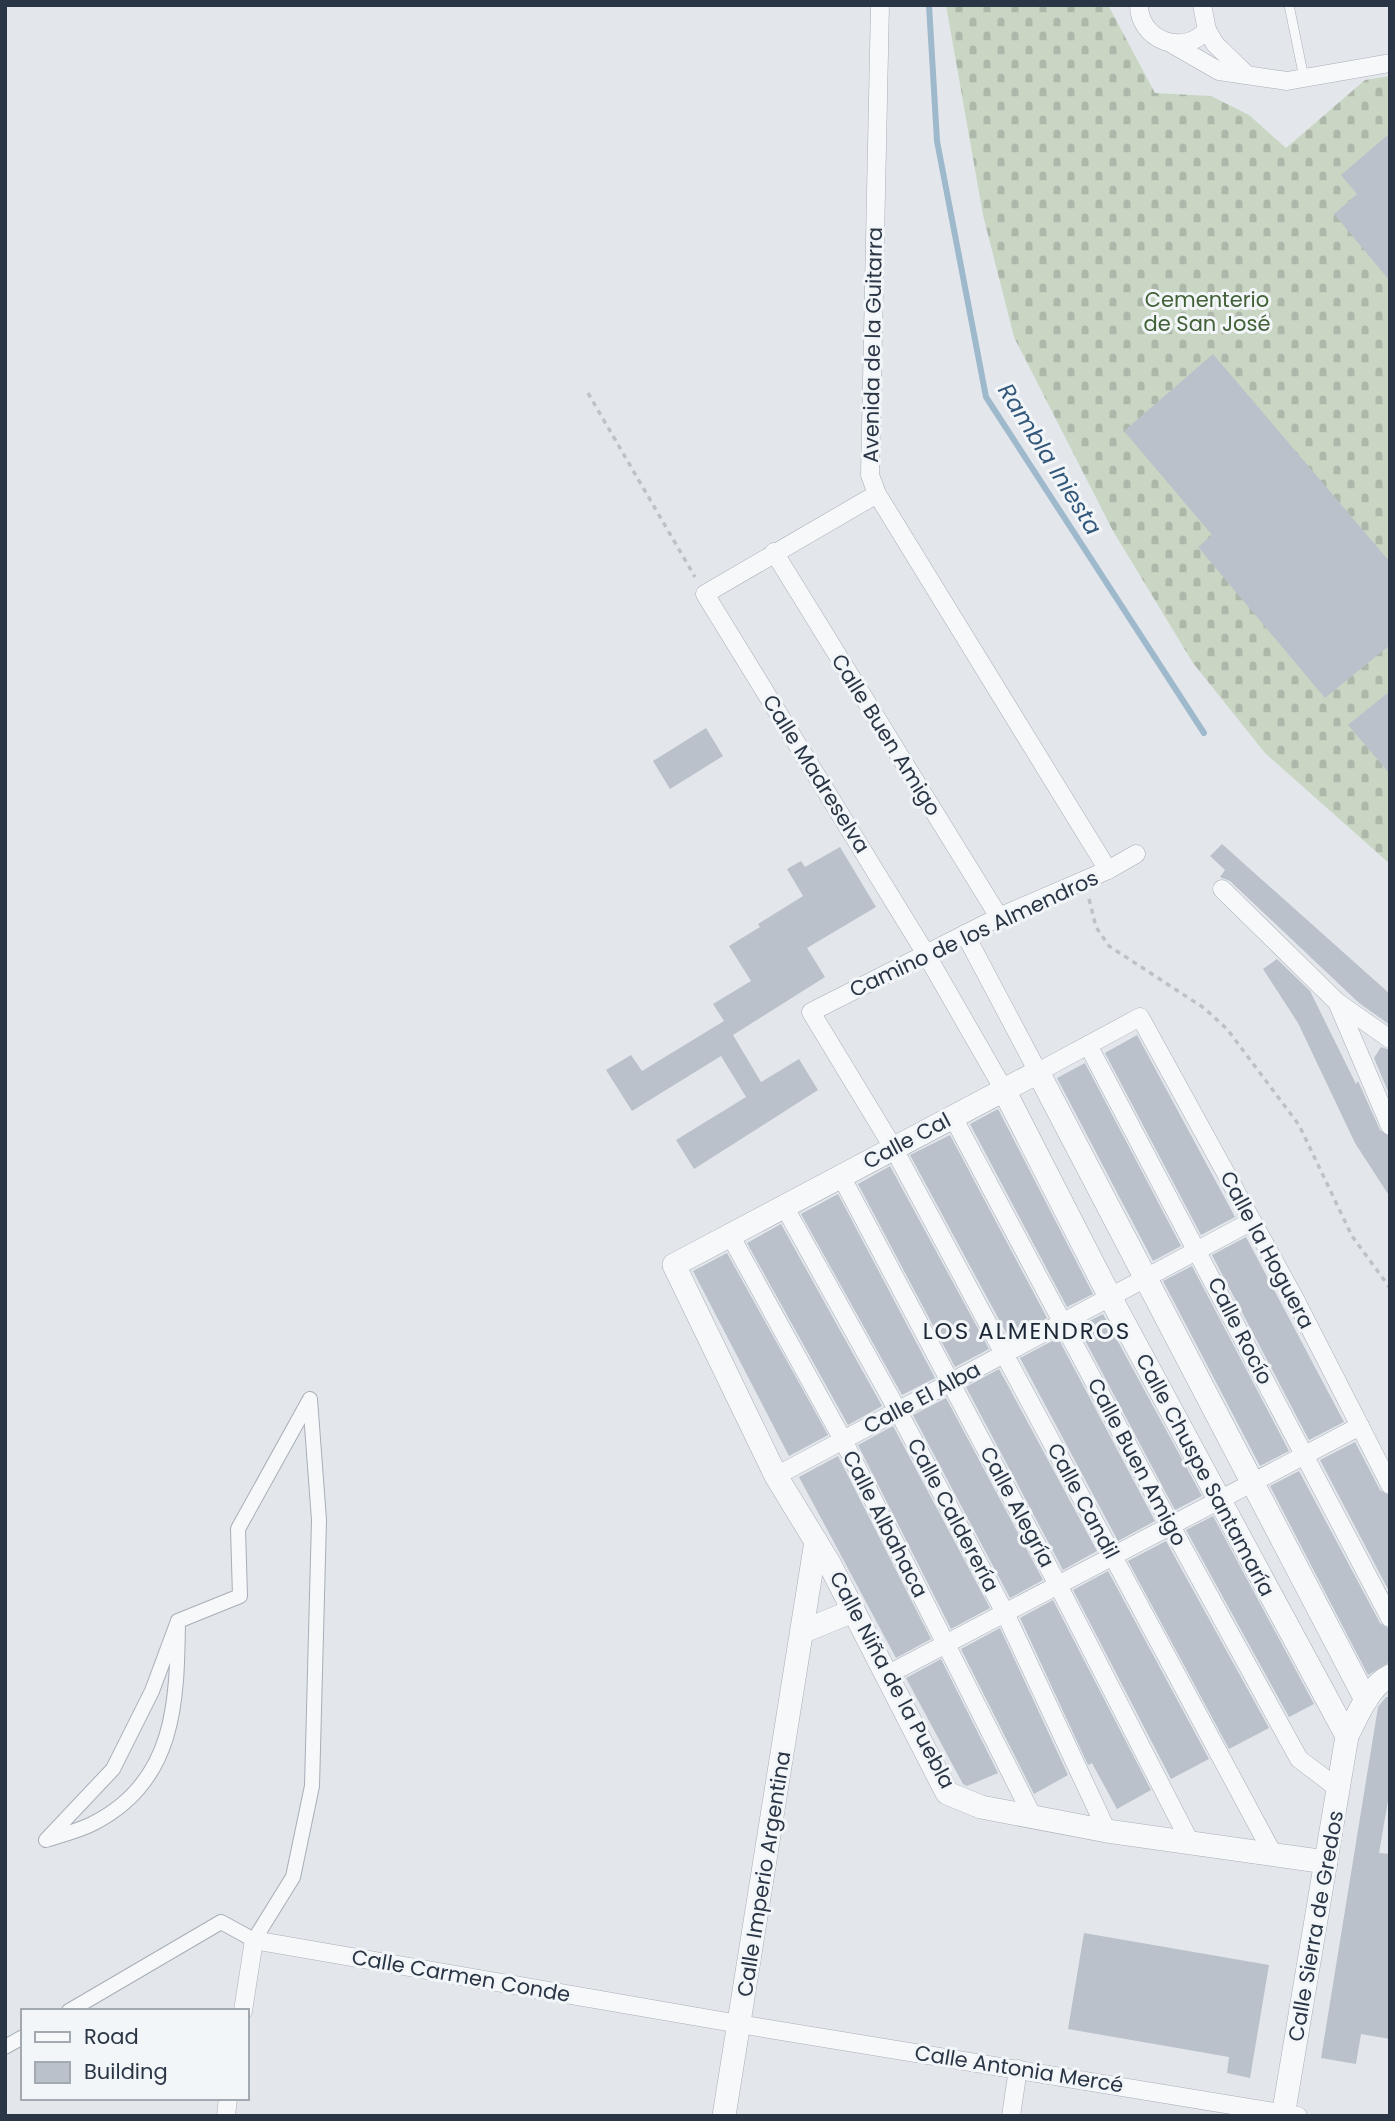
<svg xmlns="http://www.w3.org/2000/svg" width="1395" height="2121" viewBox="0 0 1395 2121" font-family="Poppins,sans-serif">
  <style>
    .cemetery { fill: url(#cemetery-stones) }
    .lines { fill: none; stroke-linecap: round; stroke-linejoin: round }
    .stream { stroke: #9eb8cc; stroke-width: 6 }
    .building { fill: #bac1ca }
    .service-casing { stroke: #a8aeb7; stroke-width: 10 }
    .pedestrian-casing { stroke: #a8aeb7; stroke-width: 16 }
    .minor-casing { stroke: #a8aeb7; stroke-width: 19 }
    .tertiary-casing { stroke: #a8aeb7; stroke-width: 24 }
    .path { stroke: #bdc2c7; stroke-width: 3.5; stroke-dasharray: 5 5; stroke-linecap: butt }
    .service { stroke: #f6f8fa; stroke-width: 9 }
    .pedestrian { stroke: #f6f8fa; stroke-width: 14 }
    .minor { stroke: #f6f8fa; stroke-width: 18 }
    .tertiary { stroke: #f6f8fa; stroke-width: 23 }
    .labels { text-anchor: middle; stroke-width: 6; stroke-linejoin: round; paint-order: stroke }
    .park-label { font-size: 21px; fill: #426137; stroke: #f3f6f9 }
    .street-label { font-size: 21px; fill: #2a3645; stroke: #f3f6f9 }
    .water-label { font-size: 23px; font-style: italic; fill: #33587a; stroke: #f3f6f9 }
    .neighbourhood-label { font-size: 23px; letter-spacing: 2px; fill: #1c2735; stroke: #f3f6f9 }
  </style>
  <defs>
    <pattern id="cemetery-stones" width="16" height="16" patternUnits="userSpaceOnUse" patternTransform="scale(1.75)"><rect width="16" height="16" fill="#cad6c4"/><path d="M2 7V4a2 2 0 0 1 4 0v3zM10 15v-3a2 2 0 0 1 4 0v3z" fill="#aeb8aa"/></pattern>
  </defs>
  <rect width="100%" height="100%" fill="#e3e7ec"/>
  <!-- cemetery -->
  <polygon class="cemetery" points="946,5 1108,5 1155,93 1211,96 1249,115 1286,148 1365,80 1390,76 1390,864 1265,753 1193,663 1113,531 1014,337 983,215"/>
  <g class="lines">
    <!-- stream -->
    <polyline class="stream" points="929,5 937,141 986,397 1204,733"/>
  </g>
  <!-- building -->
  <g class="building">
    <polygon points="1390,133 1390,281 1334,214 1357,194 1341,175"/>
    <polygon points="1213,354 1390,562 1390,645 1325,698 1198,547 1212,535 1124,431"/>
    <polygon points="1390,691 1390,774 1348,725"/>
    <polygon points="706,728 723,756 670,789 653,761"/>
    <polygon points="1222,844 1390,994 1390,1025 1359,1003 1230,881 1220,877 1225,870 1210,856"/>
    <polygon points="840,847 876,907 807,948 825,977 733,1035 761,1082 799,1059 818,1090 694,1169 676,1140 746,1097 721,1056 632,1111 606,1070 631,1055 642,1071 724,1021 713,1004 751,981 729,946 760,927 758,924 803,896 787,869 801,861 805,867"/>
    <polygon points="1277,959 1310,991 1356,1084 1358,1081 1380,1130 1390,1137 1390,1197 1355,1143 1298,1023 1263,969"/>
    <polygon points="1137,1035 1235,1217 1201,1235 1105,1053"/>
    <polygon points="1381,1047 1390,1050 1390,1096 1374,1058"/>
    <polygon points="1085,1063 1181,1246 1153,1261 1057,1078"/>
    <polygon points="998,1109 1093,1294 1067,1307 970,1124"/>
    <polygon points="950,1135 1047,1318 1009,1338 910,1155"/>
    <polygon points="890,1166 989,1349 955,1367 858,1184"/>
    <polygon points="838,1194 935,1378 902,1395 801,1214"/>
    <polygon points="781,1224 882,1406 848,1425 747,1243"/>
    <polygon points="1246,1237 1344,1422 1309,1440 1212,1255"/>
    <polygon points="727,1253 828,1435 789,1456 693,1271"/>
    <polygon points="1192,1266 1289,1451 1260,1466 1163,1281"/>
    <polygon points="1103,1314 1202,1496 1175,1510 1078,1327"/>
    <polygon points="1058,1338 1155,1521 1118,1541 1020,1358"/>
    <polygon points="999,1369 1097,1551 1063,1570 966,1387"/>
    <polygon points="946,1398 1043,1580 1010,1598 913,1415"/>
    <polygon points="893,1426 990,1608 951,1629 858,1445"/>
    <polygon points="1355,1442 1380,1490 1390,1496 1390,1593 1320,1460"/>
    <polygon points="838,1456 931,1639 896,1658 799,1477"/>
    <polygon points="1299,1471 1380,1623 1390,1629 1390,1662 1368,1675 1270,1486"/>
    <polygon points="1213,1516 1314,1704 1289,1717 1186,1530"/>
    <polygon points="1166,1541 1269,1728 1229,1749 1128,1561"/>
    <polygon points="1108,1571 1209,1759 1171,1779 1073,1590"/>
    <polygon points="1053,1600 1151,1790 1117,1809 1092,1763 1088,1765 1020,1618"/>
    <polygon points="1000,1628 1068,1775 1034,1794 961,1649"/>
    <polygon points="941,1659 998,1773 967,1786 963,1784 906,1678"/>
    <polygon points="1386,1697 1390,1697 1390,1789 1379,1853 1390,1854 1390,2039 1361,2034 1356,2064 1321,2058 1378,1707"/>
    <polygon points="1084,1933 1269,1965 1250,2078 1227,2073 1229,2057 1068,2029"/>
  </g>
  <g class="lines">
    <!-- service casing -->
    <g class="service-casing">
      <polyline id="service" points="1289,5 1304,78"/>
    </g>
    <!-- pedestrian casing -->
    <g class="pedestrian-casing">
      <g id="pedestrian">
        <path d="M 69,2011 L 221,1922 L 254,1940 L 293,1877 L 312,1786 L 319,1520 L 310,1399 L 238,1529 L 240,1596 L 178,1621 C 177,1702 176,1782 92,1824 C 78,1831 61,1835 46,1840 L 113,1769 L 152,1691 L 178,1621"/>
        <polyline points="5,2047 23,2037"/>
      </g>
    </g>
    <!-- minor casing -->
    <g class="minor-casing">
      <g id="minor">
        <polyline points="880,5 870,475 877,494 1108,870"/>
        <path d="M 1139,5 C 1139,40 1183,57 1207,30 L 1202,5"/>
        <polyline points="1207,30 1215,44 1247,75"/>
        <polyline points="1172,44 1219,71 1287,81 1390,63"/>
        <polyline points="877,494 705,594 926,954 1004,1090"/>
        <polyline points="774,552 999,917"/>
        <polyline points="1136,854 1108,870 999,917 811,1012 894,1149 1273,1854"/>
        <polyline points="1222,889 1337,1002 1390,1039"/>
        <polyline points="965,934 1038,1072 1140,1017 1295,1299 1390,1485"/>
        <polyline points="1337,1002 1390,1126"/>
        <polyline points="1088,1045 1390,1618"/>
        <polyline points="953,1117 1171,1526 1299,1759 1336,1787 1341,1783"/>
        <polyline points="841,1176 1058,1585 1189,1840"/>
        <polyline points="784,1206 898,1411 1005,1613 1107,1831"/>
        <polyline points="730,1235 843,1440 1033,1817"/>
        <polyline points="776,1476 1252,1221"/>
        <polyline points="885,1676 1360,1426"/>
        <polyline points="243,2011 254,1940 739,2024 1298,2116"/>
        <polyline points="226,2116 228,2098"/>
        <polyline points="1011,2116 1018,2069"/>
      </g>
    </g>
    <!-- tertiary casing -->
    <g class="tertiary-casing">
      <g id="tertiary">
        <polyline points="1004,1090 1110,1297 1347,1736"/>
        <polyline points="804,1631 853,1611"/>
        <polyline points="1326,1862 1107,1831 981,1807 947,1793 829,1563 776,1476 674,1265 1038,1072 1366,1700"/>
        <polyline points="724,2116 816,1541"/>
        <path d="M 1283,2116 L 1347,1736 C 1358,1715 1368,1687 1390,1676"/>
      </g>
    </g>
    <!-- path -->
    <g class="path">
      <polyline points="588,393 695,577"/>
      <polyline points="1089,899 1096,927 1109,946 1204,1008 1227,1029 1299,1125 1352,1236 1390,1288"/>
    </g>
    <!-- service -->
    <use href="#service" class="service"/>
    <!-- pedestrian -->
    <use href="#pedestrian" class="pedestrian"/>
    <!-- minor -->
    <use href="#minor" class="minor"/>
    <!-- tertiary -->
    <use href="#tertiary" class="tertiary"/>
  </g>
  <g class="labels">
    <!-- park labels -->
    <g class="park-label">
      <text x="1207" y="307">Cementerio<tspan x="1207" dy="24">de San José</tspan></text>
    </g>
    <!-- street labels -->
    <g class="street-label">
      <text transform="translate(873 345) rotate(-89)" y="7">Avenida de la Guitarra</text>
      <text transform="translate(886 735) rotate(58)" y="7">Calle Buen Amigo</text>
      <text transform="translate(816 774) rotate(58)" y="7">Calle Madreselva</text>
      <text transform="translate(974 934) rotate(-25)" y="7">Camino de los Almendros</text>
      <text transform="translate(907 1141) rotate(-28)" y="7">Calle Cal</text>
      <text transform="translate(1267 1250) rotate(62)" y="7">Calle la Hoguera</text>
      <text transform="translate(1240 1331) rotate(63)" y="7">Calle Rocío</text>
      <text transform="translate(922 1398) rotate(-28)" y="7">Calle El Alba</text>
      <text transform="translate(1137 1462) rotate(62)" y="7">Calle Buen Amigo</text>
      <text transform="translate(1205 1475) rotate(62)" y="7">Calle Chuspe Santamaría</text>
      <text transform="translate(1083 1501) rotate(62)" y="7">Calle Candil</text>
      <text transform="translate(1017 1507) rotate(62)" y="7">Calle Alegría</text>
      <text transform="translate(953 1515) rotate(62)" y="7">Calle Calderería</text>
      <text transform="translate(885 1524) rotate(63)" y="7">Calle Albahaca</text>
      <text transform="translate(892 1680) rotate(62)" y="7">Calle Niña de la Puebla</text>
      <text transform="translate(764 1874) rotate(-81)" y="7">Calle Imperio Argentina</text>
      <text transform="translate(1316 1926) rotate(-80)" y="7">Calle Sierra de Gredos</text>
      <text transform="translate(461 1976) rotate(10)" y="7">Calle Carmen Conde</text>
      <text transform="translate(1019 2069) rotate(9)" y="7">Calle Antonia Mercé</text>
    </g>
    <!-- water labels -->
    <g class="water-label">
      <text transform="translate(1050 459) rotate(58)" y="8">Rambla Iniesta</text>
    </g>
    <!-- neighbourhood labels -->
    <g class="neighbourhood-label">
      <text x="1027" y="1339">LOS ALMENDROS</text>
    </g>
  </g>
  <!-- border -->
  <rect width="1395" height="2121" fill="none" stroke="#2a3645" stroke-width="14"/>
  <!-- legend -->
  <rect x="21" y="2009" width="228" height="91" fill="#f3f6f9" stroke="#a3a9b1" stroke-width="2"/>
  <rect x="35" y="2032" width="35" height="10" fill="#f6f8fa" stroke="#a3a9b1" stroke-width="2"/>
  <text x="84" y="2044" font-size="21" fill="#2a3645">Road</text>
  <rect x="35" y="2062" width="35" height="21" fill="#bac1ca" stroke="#a3a9b1" stroke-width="2"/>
  <text x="84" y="2079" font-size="21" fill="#2a3645">Building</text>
</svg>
